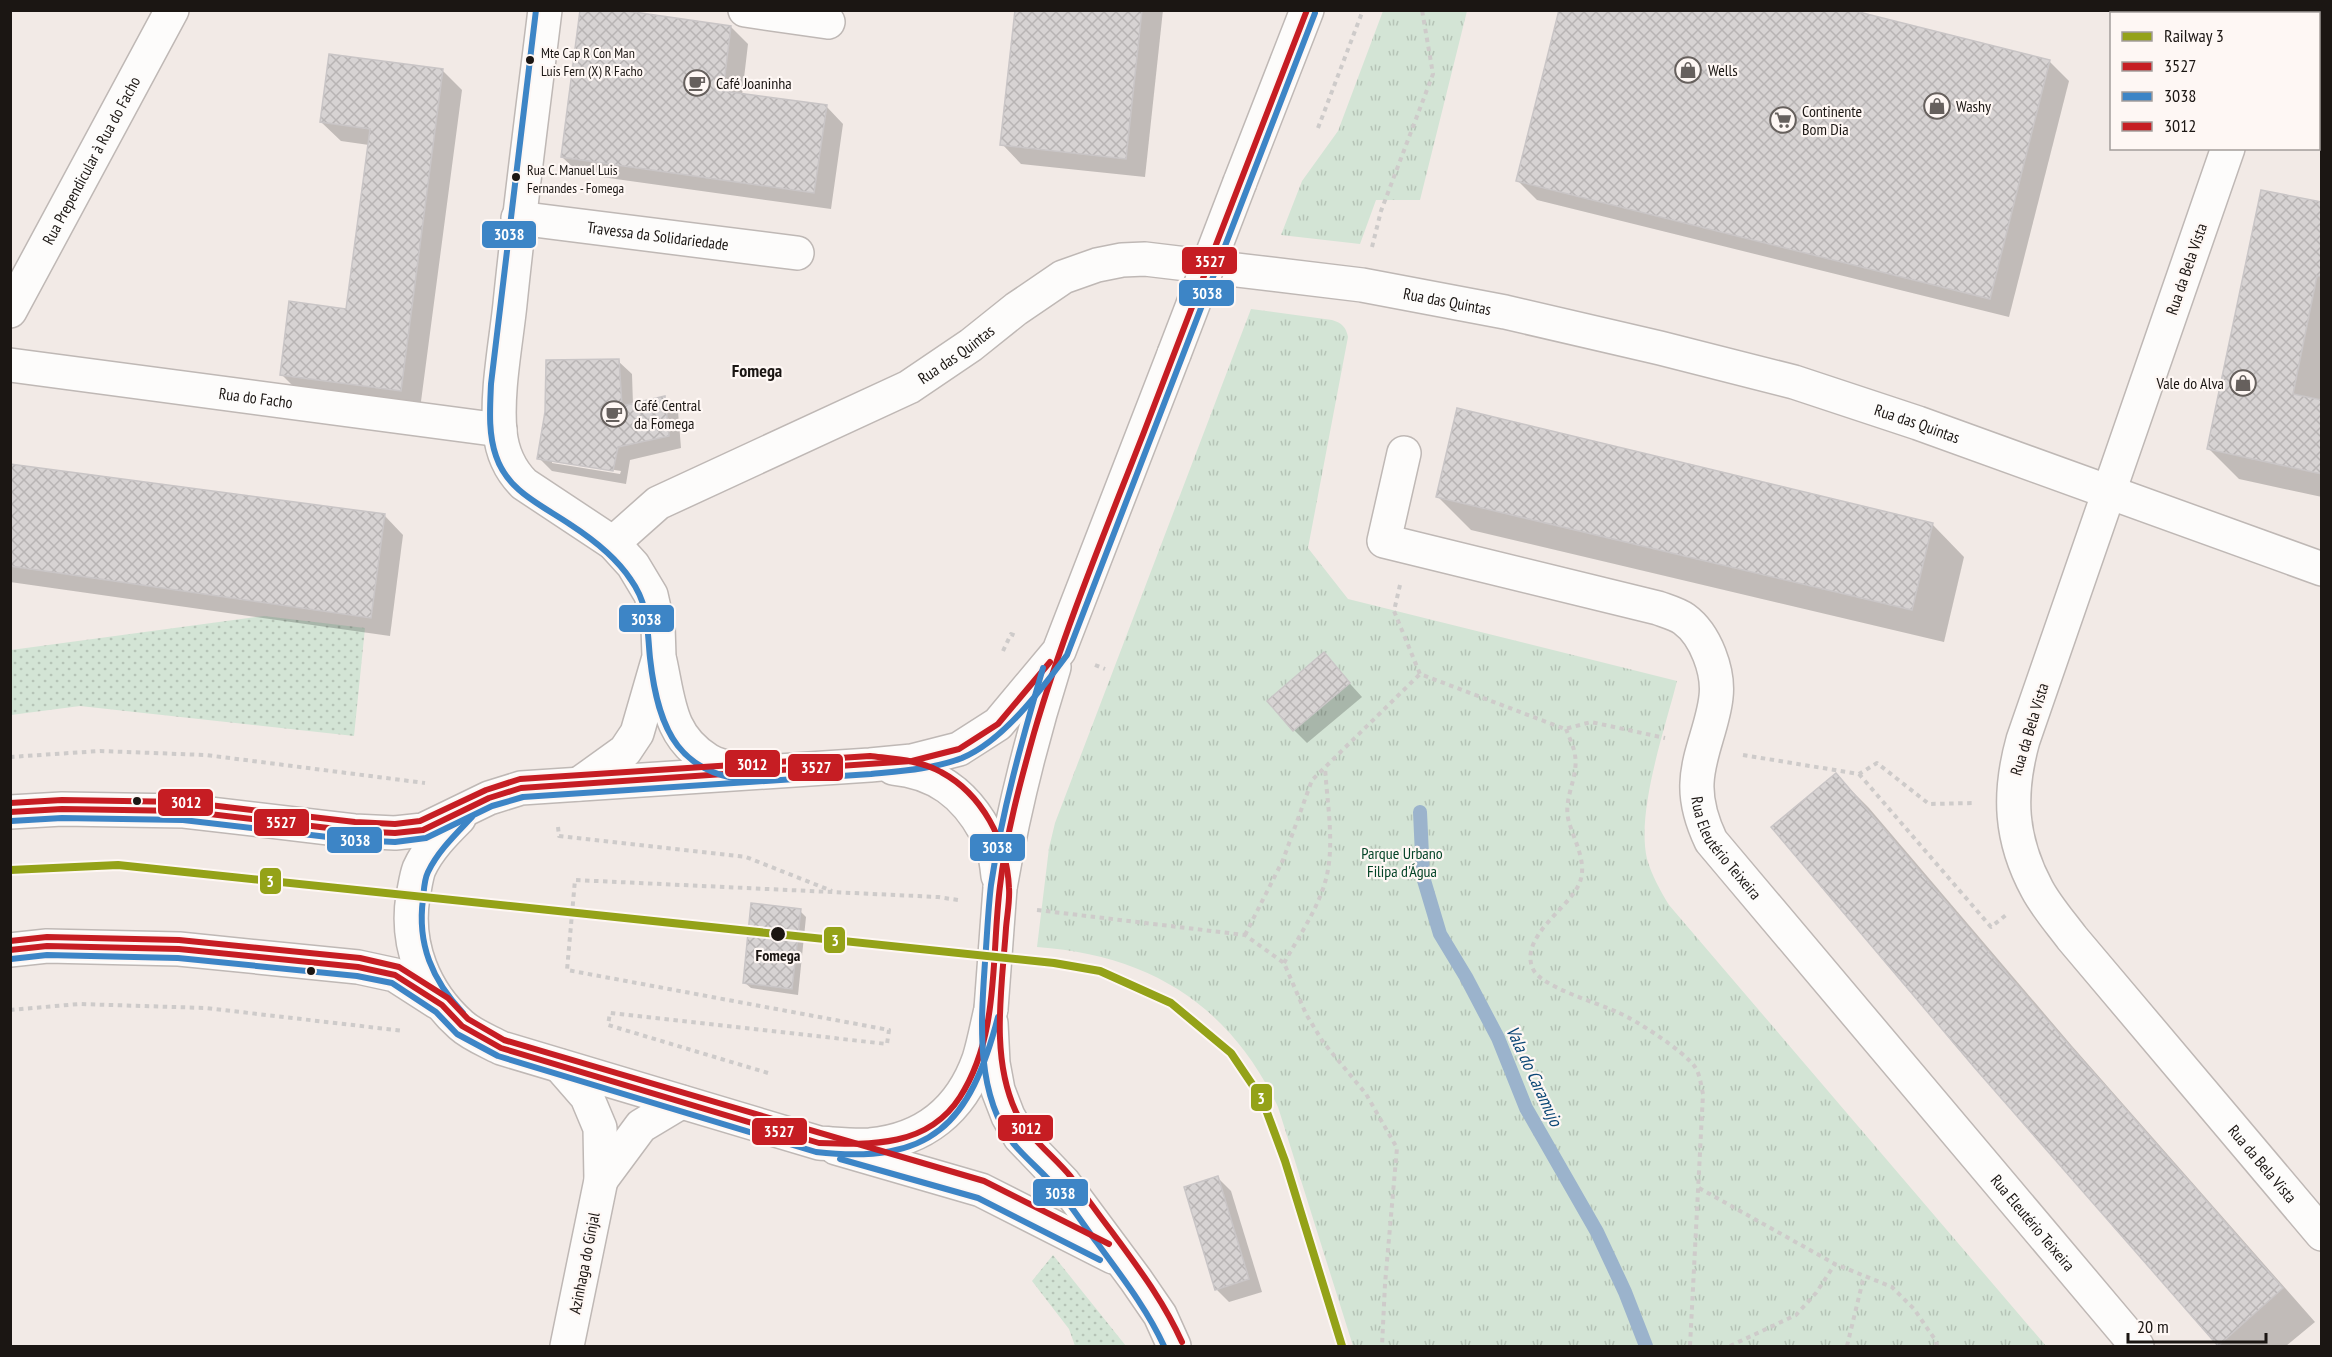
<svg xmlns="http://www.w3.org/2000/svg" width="2332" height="1357" viewBox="0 0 2332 1357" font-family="'PT Sans Narrow',sans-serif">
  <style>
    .grass { fill: url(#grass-dots) }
    .park { fill: url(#park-tufts) }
    .shadow { fill: #0003; fill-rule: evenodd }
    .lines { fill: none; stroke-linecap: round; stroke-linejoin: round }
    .stream { stroke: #9bb3cc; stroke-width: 14 }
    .building { fill: url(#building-cross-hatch); stroke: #c9c5c6; stroke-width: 1.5 }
    .street-casing { stroke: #bfb8b5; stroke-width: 36 }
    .secondary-casing { stroke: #bfb8b5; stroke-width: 36 }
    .primary-casing { stroke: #bfb8b5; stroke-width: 36 }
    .path { stroke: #cecbca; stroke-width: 4; stroke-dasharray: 4.5 4.5; stroke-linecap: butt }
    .street { stroke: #fdfcfb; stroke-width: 33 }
    .secondary { stroke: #fdfcfb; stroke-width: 33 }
    .primary { stroke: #fdfcfb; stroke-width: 33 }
    .primary-bridge-casing { stroke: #bfb8b5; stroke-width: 36; stroke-linecap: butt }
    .primary-bridge { stroke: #fdfcfb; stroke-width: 33 }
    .bus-1-casing { stroke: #fef7f4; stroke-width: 10 }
    .bus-2-casing { stroke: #fef7f4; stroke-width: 10 }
    .bus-3-casing { stroke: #fef7f4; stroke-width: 10 }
    .bus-1 { stroke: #c61d23; stroke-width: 6 }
    .bus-2 { stroke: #3d85c6; stroke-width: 6 }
    .bus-3 { stroke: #c61d23; stroke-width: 6 }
    .rail-1-casing { stroke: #fef7f4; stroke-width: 12 }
    .rail-1 { stroke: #94a218; stroke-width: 8 }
    .bus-dot { fill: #1b1613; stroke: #fef7f4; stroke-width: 2 }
    .labels { text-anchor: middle; stroke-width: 4.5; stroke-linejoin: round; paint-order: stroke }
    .bus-label { font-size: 14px; fill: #1b1613; stroke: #fef7f4; text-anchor: start }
    .poi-label { font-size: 16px; fill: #1b1613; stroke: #fef7f4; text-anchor: start }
    .street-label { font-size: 16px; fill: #1b1613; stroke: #fef7f4 }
    .park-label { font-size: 16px; fill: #044427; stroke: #fef7f4 }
    .stop-label { font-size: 16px; font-weight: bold; fill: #1b1613; stroke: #fef7f4 }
    .neighbourhood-label { font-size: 18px; font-weight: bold; fill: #1b1613; stroke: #fef7f4 }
    .water-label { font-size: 18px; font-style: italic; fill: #0b4776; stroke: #fef7f4 }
    .line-badge { stroke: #fef7f4; stroke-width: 2 }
    .badge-label { font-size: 16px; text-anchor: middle; font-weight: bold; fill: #fff }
  </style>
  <defs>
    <pattern id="grass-dots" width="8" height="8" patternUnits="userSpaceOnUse" patternTransform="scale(1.5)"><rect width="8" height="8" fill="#d3e4d5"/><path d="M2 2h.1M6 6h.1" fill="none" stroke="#b5c3b6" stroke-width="1.8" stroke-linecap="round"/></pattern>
    <pattern id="park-tufts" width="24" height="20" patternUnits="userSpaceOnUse" patternTransform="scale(1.5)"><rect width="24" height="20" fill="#d3e4d5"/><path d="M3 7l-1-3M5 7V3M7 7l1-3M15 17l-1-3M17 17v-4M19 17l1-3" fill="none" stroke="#b5c3b6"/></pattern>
    <pattern id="building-cross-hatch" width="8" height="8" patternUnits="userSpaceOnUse" patternTransform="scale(1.5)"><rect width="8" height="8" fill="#d7d3d3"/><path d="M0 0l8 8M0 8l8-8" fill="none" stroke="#b8b4b4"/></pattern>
  </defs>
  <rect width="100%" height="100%" fill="#f2eae6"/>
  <!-- grass -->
  <g class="grass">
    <polygon points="264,616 365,628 354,736 80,706 11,715 11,650"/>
    <polygon points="1053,1255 1126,1346 1075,1346 1069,1329 1032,1281"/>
  </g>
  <!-- park -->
  <g class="park">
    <polygon points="1383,11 1467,11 1420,200 1376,200 1360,244 1281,235 1302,181 1338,131"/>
    <path d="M 1251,309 L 1332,320 C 1342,323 1346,327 1348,337 L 1308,548 L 1348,599 L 1677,681 C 1665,729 1636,811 1647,859 C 1652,876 1660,890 1669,905 L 2046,1346 L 1353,1346 L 1278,1107 C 1229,1004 1149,955 1037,947 L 1049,848 L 1055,823 Z"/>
  </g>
  <!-- shadow -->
  <g class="shadow">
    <polygon points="1016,10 1163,10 1145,177 1021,164 1002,144"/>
    <polygon points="731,27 748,44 742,95 826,106 843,124 831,209 580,174 562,157"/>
    <polygon points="2049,61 2069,81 2009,317 1537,200 1518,181"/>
    <polygon points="443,71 462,90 420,409 300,393 281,374 348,311 369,145 341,141 321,122"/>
    <polygon points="2322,203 2322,497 2239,479 2209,449"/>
    <path d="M 618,361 L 632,374 L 633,405 L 665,398 L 678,411 L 681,448 L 630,460 L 626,484 L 552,471 L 539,458 L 546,413 ZM 552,460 L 621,471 L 620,474 L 552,463 Z"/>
    <polygon points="10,465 384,515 403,535 390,636 10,582"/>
    <polygon points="1438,497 1932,524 1964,557 1944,642 1471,530"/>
    <polygon points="1324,655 1362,697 1307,743 1294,730"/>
    <polygon points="1836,775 1869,808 2072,1046 2315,1322 2286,1346 2221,1346 1975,1066"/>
    <polygon points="800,911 806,917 798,995 751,988 744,982"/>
    <polygon points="1218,1178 1231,1191 1262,1292 1229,1302 1216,1289"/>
  </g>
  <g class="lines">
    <!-- stream -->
    <polyline class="stream" points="1420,812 1423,877 1440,934 1466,977 1498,1038 1526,1108 1597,1232 1625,1292 1646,1346"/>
  </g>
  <!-- building -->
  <g class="building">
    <polygon points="580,10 620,10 731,26 723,91 827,105 814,193 561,157"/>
    <polygon points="1015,10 1142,10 1126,159 1000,145"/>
    <polygon points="1559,10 1851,10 2050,60 1990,299 1516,181"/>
    <polygon points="329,54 443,69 401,391 280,375 289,301 346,309 370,129 320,122"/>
    <polygon points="2261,190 2322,202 2322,277 2317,276 2293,394 2322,400 2322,474 2207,449"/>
    <polygon points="619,359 622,406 665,396 669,436 618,447 613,471 537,459 545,412 546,360"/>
    <polygon points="1457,408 1933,523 1912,610 1436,497"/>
    <polygon points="10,464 385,514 371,618 10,566"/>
    <polygon points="1324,652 1350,683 1293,731 1267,701"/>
    <polygon points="1836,773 2040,1012 2283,1288 2218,1346 1974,1067 1771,827"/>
    <polygon points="751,903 801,909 792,989 743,983"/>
    <polygon points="1218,1176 1249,1279 1215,1290 1184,1187"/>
  </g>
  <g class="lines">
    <!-- street casing -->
    <g class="street-casing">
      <g id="street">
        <path d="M 545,10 C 533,108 520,206 510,304 C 506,343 496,393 500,432 C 502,452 509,469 524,484 L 613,543 L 633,565 L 651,595 L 658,626 L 659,657 L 637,733 L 625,751 L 579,784"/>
        <polyline points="745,10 828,22"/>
        <polyline points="2276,14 2277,10"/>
        <polyline points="2318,130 2322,131"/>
        <path id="s1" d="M 2228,148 L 2023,740 C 2008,794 2010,839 2037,889 C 2046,906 2060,922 2072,938 L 2322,1234"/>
        <path id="s2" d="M 518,218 L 797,253"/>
        <path id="s3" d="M 10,311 L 172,10"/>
        <path id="s4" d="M 10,365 L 500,430"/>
        <path id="s5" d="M 1404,453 L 1384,541 L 1658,608 C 1666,611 1677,614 1684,619 C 1706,635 1719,672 1716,697 C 1713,726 1698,754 1697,783 C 1696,804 1702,822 1711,841 L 2137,1346"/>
        <path id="s6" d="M 613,543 L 658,503 L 909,387 L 971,345 L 1016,309 L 1063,277 L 1097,265 L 1122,260 L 1145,259 L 1362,285 L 1505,312 L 1660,348 L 1794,382 L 1918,423 L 2322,569"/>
        <path d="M 660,661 C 669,702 669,736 708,760 C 719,767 736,769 749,772"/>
        <polyline points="560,1066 587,1097 600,1128 601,1180 567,1346"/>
        <polyline points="601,1180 641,1126 681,1102"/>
      </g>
    </g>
    <!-- secondary casing -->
    <g class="secondary-casing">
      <g id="secondary">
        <polyline points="991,1023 993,1063 998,1090 1008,1116 1020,1137 1064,1183 1136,1280 1160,1315 1174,1346"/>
        <polyline points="836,1148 981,1190 1113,1257"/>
      </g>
    </g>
    <!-- primary casing -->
    <g class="primary-casing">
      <g id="primary">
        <polyline points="1240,182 1307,10"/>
        <path d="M 893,768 C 936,772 965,794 985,831 C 987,837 992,842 993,848 C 996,857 997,867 998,876"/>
        <polyline points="10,812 62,809 184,811 354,831 395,833 423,830 489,798 521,788 870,765 912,761 959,749 998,724 1059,651 1174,354"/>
        <path d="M 459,818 C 444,833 428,849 419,869 C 416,877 415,887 413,896 C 405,945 424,992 461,1025 C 472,1035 488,1041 501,1048 L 819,1143 C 836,1144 854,1146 870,1145 C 924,1140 961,1110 979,1059 C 984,1043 987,1026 991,1009"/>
        <path d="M 1000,888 C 1013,813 1031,740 1054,667"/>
        <polyline points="10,950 47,946 179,949 358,967 395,975 437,1002"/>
      </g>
    </g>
    <!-- path -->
    <g class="path">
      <polyline points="1318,128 1363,10"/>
      <polyline points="1372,247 1381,211 1433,74 1422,10"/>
      <polyline points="1400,585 1394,611 1420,674 1565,729 1591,722 1665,738"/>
      <polyline points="1003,651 1011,634 1018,637"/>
      <polyline points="1095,665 1105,669"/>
      <path d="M 1566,729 C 1569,737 1574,747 1575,755 C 1579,778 1562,799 1569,822 C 1575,843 1590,867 1577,888 C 1565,910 1519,939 1533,969 C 1541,987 1598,1003 1617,1012 C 1636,1020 1684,1051 1695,1067 C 1700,1074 1701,1086 1703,1094 L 1690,1346"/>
      <polyline points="1743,755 1859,774 1877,763 1929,804 1975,803"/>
      <polyline points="10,757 100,751 206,755 425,783"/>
      <polyline points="1859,774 1991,927 2006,915"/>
      <polyline points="558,827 559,836 746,857 832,891"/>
      <polyline points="1037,910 1245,935 1284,963 1306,1014 1323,1042 1366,1094 1397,1148 1385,1284 1382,1346"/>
      <polyline points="1245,935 1283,860 1312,780 1420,674"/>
      <path d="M 1284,963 C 1299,936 1318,909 1326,879 C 1335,844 1327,803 1325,767"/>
      <polyline points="10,1010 79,1004 206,1008 404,1031"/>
      <polyline points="768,1073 608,1025 610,1013 887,1044 889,1030 567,970 575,880 938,897 958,900"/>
      <polyline points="1699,1188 1835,1264 1892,1287 1914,1309 1936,1341 1937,1346"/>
      <polyline points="1730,1346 1796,1315 1816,1293 1835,1264"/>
      <polyline points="1847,1346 1864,1276"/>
    </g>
    <!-- street -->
    <use href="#street" class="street"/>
    <!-- secondary -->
    <use href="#secondary" class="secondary"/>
    <!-- primary -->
    <use href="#primary" class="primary"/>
    <!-- primary-bridge casing -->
    <g class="primary-bridge-casing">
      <g id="primary-bridge">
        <polyline points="1174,354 1240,182"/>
        <polyline points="991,1009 1000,888"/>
      </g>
    </g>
    <!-- primary-bridge -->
    <use href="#primary-bridge" class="primary-bridge"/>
    <!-- bus-1 casing -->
    <g class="bus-1-casing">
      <g id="bus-1">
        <polyline points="10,812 62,809 184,811 354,831 395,833 423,830 489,798 521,788 912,761 959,749 998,724 1050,662"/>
        <path d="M 10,950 L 47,946 L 179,949 L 358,967 L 395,975 L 442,1005 L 462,1026 L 501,1048 L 819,1143 C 871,1145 928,1147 960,1097 C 1000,1035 991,956 1000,886 C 1006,835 1020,783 1034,733 C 1064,630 1105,532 1144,432 C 1198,291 1252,151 1307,10"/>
      </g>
    </g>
    <!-- bus-2 casing -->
    <g class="bus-2-casing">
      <g id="bus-2">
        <path d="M 536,10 L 491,384 C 490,408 488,433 496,456 C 508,492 542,505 571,525 C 594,540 616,557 631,580 C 649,605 647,629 650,658 C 658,730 679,779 761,781"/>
        <path d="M 1043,668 C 1022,740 1002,811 991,885 C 988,910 987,937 985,962 C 981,1021 975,1093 1013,1143 C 1026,1159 1044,1173 1057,1189 C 1072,1206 1084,1226 1098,1244 C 1122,1277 1147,1309 1164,1346"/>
        <path d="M 11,821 L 62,818 L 183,820 L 353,840 L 395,842 L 426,838 L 492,806 L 523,797 L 871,774 C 901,771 933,769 962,758 C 1003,741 1041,690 1067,655 L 1315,13"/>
        <path d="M 11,959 L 47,955 L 178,958 L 357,976 L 392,983 L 436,1012 L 457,1034 L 498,1056 L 816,1152 C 932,1165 970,1124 998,1017"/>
        <path d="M 463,1013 C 432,980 417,944 423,899 C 424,890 424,880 428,872 C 438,851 456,834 472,817"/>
        <polyline points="840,1159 978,1198 1100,1260"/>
      </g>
    </g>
    <!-- bus-3 casing -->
    <g class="bus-3-casing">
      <g id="bus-3">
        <path d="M 10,803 L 62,800 L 184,802 L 355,822 L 395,824 L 420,821 L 486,790 L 520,779 L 870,756 C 894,759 920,760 941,772 C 982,794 1007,841 1009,888 C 1010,901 1007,915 1006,928 C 1002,988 990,1056 1016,1112 C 1028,1138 1053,1155 1071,1177 C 1085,1195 1098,1214 1112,1232 C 1139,1269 1163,1300 1182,1342"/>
        <polyline points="10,941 47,937 179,940 360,958 399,967 448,998 468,1019 504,1040 984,1181 1109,1244"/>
      </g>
    </g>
    <!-- bus-1 -->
    <use href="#bus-1" class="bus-1"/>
    <!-- bus-2 -->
    <use href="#bus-2" class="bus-2"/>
    <!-- bus-3 -->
    <use href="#bus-3" class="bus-3"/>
    <!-- rail-1 casing -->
    <g class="rail-1-casing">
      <polyline id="rail-1" points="10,870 118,865 1054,963 1100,971 1171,1003 1231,1053 1262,1099 1285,1161 1342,1346"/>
    </g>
    <!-- rail-1 -->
    <use href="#rail-1" class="rail-1"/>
  </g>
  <!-- icons -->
  <defs>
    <g id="shop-ring" transform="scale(1.35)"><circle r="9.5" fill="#fef7f4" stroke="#66605d" stroke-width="1.5"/><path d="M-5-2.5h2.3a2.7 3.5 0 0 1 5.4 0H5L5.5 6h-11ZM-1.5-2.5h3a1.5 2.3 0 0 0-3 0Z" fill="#66605d"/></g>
    <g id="cafe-ring" transform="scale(1.35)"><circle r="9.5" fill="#fef7f4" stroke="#66605d" stroke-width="1.5"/><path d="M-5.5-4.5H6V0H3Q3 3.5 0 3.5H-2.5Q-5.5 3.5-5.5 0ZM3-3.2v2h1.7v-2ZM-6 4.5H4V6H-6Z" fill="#66605d"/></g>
    <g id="supermarket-ring" transform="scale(1.35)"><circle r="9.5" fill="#fef7f4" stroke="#66605d" stroke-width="1.5"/><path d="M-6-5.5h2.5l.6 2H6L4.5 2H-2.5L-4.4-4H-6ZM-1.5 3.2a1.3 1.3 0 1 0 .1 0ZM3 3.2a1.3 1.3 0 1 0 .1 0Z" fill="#66605d"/></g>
  </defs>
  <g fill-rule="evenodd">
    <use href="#shop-ring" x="1688" y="70"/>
    <use href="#cafe-ring" x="697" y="83"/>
    <use href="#shop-ring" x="1937" y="106"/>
    <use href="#supermarket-ring" x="1783" y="120"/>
    <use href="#shop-ring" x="2243" y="383"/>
    <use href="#cafe-ring" x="614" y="414"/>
  </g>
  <!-- markers -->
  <g class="bus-dot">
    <circle cx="530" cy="60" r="5"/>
    <circle cx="516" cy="177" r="5"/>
    <circle cx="137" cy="801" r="5"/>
    <circle cx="778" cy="934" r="8"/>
    <circle cx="311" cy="971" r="5"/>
  </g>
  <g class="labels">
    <!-- bus labels -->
    <g class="bus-label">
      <text x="541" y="58">Mte Cap R Con Man<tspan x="541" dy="18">Luis Fern (X) R Facho</tspan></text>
      <text x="527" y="175">Rua C. Manuel Luis<tspan x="527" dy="18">Fernandes - Fomega</tspan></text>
    </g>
    <!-- poi labels -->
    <g class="poi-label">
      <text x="1708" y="76">Wells</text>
      <text x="716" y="89">Café Joaninha</text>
      <text x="1956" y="112">Washy</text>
      <text x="1802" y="117">Continente<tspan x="1802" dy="18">Bom Dia</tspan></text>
      <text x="2224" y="389" text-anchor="end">Vale do Alva</text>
      <text x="634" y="411">Café Central<tspan x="634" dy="18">da Fomega</tspan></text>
    </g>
    <!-- street labels -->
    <g class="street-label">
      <text dy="6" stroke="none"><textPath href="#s3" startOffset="171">Rua Prependicular à Rua do Facho</textPath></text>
      <text dy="6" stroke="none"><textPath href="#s2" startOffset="141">Travessa da Solidariedade</textPath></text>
      <text transform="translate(2186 269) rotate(-71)" y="6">Rua da Bela Vista</text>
      <text dy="6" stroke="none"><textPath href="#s6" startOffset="916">Rua das Quintas</textPath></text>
      <text dy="6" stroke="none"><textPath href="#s6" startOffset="394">Rua das Quintas</textPath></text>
      <text dy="6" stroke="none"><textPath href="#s4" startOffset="248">Rua do Facho</textPath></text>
      <text dy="6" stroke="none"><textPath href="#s6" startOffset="1402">Rua das Quintas</textPath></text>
      <text transform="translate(2029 729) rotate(-73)" y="6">Rua da Bela Vista</text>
      <text dy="6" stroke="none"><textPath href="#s5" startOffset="650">Rua Eleutério Teixeira</textPath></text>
      <text dy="6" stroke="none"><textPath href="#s1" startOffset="1136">Rua da Bela Vista</textPath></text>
      <text dy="6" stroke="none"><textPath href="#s5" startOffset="1136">Rua Eleutério Teixeira</textPath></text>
      <text transform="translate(584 1263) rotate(-79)" y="6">Azinhaga do Ginjal</text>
    </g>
    <!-- park labels -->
    <g class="park-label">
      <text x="1402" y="859">Parque Urbano<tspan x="1402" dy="18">Filipa d'Água</tspan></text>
    </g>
    <!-- stop labels -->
    <g class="stop-label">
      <text x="778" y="961">Fomega</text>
    </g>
    <!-- neighbourhood labels -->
    <g class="neighbourhood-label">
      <text x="757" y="377">Fomega</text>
    </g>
    <!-- water labels -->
    <g class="water-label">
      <text transform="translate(1534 1076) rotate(65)" y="6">Vala do Caramujo</text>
    </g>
  </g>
  <g class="line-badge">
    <rect x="481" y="220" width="56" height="29" rx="6" fill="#3d85c6"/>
    <rect x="1181" y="246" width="57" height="29" rx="6" fill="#c61d23"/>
    <rect x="1178" y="279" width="57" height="28" rx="6" fill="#3d85c6"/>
    <rect x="618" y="604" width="57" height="29" rx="6" fill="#3d85c6"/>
    <rect x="724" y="749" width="57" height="29" rx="6" fill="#c61d23"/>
    <rect x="787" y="753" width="57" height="29" rx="6" fill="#c61d23"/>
    <rect x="157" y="788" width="57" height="29" rx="6" fill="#c61d23"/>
    <rect x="253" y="808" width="57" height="29" rx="6" fill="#c61d23"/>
    <rect x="326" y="826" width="57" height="28" rx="6" fill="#3d85c6"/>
    <rect x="969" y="833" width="57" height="29" rx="6" fill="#3d85c6"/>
    <rect x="259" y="867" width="23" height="28" rx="6" fill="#94a218"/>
    <rect x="823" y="926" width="23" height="28" rx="6" fill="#94a218"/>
    <rect x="1250" y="1083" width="23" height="29" rx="6" fill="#94a218"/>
    <rect x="997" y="1114" width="57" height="28" rx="6" fill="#c61d23"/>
    <rect x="751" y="1117" width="57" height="29" rx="6" fill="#c61d23"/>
    <rect x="1032" y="1178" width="57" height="29" rx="6" fill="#3d85c6"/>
  </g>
  <g class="badge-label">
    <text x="509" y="240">3038</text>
    <text x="1210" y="267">3527</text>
    <text x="1207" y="299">3038</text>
    <text x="646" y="625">3038</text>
    <text x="752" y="770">3012</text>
    <text x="816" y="773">3527</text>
    <text x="186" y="808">3012</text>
    <text x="281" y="828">3527</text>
    <text x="355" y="846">3038</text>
    <text x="997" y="853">3038</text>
    <text x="270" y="887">3</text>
    <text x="835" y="946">3</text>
    <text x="1261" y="1104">3</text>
    <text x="1026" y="1134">3012</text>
    <text x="779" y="1137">3527</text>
    <text x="1060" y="1199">3038</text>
  </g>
  <!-- border -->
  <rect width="2332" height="1357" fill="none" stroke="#1b1613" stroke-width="24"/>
  <!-- legend -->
  <rect x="2110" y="12" width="210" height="138" fill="#fef7f4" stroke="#a39d9a" stroke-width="1.5"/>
  <rect x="2122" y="32" width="30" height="9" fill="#94a218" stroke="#a39d9a" stroke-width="1.5"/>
  <text x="2164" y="42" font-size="18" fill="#1b1613">Railway 3</text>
  <rect x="2122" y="62" width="30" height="9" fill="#c61d23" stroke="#a39d9a" stroke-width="1.5"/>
  <text x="2164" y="72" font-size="18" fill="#1b1613">3527</text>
  <rect x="2122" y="92" width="30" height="9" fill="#3d85c6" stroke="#a39d9a" stroke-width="1.5"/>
  <text x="2164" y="102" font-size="18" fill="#1b1613">3038</text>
  <rect x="2122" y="122" width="30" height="9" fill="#c61d23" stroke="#a39d9a" stroke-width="1.5"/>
  <text x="2164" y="132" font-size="18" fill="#1b1613">3012</text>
  <!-- scale -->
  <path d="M2128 1333v9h138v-9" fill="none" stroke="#1b1613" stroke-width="3"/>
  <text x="2137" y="1333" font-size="18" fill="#1b1613" stroke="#fef7f4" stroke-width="4.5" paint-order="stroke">20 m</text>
</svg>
